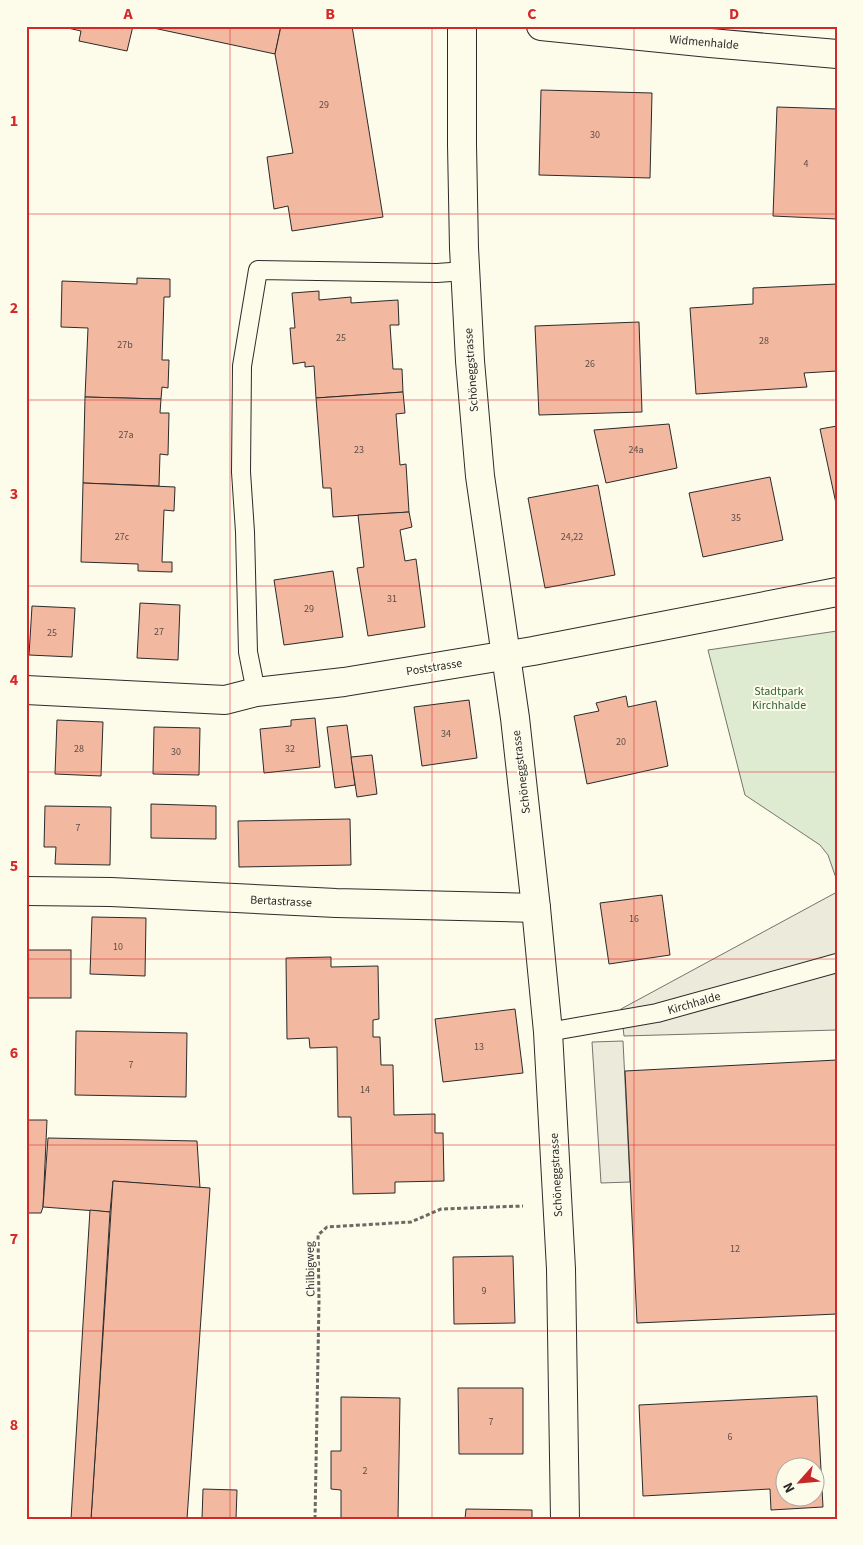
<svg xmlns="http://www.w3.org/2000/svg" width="863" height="1545" viewBox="0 0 863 1545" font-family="'Source Sans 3',sans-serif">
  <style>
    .green { fill: #deebd1; stroke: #74746e }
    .parking { fill: #eceadb; stroke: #74746e }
    .building { fill: #f2b8a0; stroke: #2b2b2b; fill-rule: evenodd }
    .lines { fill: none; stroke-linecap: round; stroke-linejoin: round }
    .service-casing { stroke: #2b2b2b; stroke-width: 20 }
    .minor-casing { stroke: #2b2b2b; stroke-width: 30 }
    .tertiary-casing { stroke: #2b2b2b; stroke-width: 30 }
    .path { stroke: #6a6964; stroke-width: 3; stroke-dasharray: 4 2.5; stroke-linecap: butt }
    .service { stroke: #fdfbea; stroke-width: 18 }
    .minor { stroke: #fdfbea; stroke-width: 28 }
    .tertiary { stroke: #fdfbea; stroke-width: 28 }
    .grid { fill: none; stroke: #d62828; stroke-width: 1; stroke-opacity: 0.55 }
    .labels { text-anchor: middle; stroke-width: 4; stroke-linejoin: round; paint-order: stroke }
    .number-label { font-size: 10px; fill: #5d4e48 }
    .street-label { font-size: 12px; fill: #2b2b2b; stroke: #fdfbea }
    .park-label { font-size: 12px; fill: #34623c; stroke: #fdfbea }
    .neatline { fill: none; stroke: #d62828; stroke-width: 2 }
    .grid-label { font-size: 16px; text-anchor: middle; font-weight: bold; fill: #d62828 }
  </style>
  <rect width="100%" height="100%" fill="#fdfbea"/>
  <!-- green -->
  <polygon class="green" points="837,631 837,881 828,855 820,845 745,795 708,650"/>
  <!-- parking -->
  <g class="parking">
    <polygon points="837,892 837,1030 624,1036 621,1009"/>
    <polygon points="623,1041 630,1182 601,1183 592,1042"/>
  </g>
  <!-- building -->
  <g class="building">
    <polygon points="59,26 133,26 127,51 79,41 81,31"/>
    <polygon points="144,26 281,26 275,54"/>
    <polygon points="281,26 352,26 383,217 292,231 288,206 274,209 267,157 293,153 275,54"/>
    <polygon points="541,90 652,93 650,178 539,175"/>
    <polygon points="777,107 837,109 837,219 773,216"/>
    <polygon points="137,278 170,279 170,297 164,297 162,360 169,360 168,388 162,387 161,399 85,397 88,328 61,327 62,281 137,284"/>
    <polygon points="837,284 837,371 804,373 807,387 696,394 690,308 753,304 753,288"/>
    <polygon points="319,291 319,300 351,297 351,303 398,300 399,325 390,325 393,369 402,369 403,392 316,398 314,366 305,367 305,362 293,364 290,328 295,328 292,293"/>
    <polygon points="639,322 642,412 539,415 535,326"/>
    <polygon points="403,392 405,413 396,414 400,465 406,464 409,512 333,517 331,488 323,488 316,398"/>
    <polygon points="85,397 161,399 160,413 169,413 168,455 160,454 159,486 83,483"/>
    <polygon points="669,424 677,468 606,483 594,430"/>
    <polygon points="837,426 837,508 820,429"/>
    <polygon points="770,477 783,540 703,557 689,493"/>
    <polygon points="83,483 175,487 174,511 164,510 162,562 172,562 172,572 138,571 138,564 81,562"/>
    <polygon points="598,485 615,575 545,588 528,498"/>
    <polygon points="409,512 412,527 400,530 405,561 416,559 425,627 368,636 357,568 364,567 358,515"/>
    <polygon points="333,571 343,637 284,645 274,580"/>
    <polygon points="140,603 180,605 178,660 137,658"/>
    <polygon points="32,606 75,608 72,657 29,655"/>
    <polygon points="626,696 628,707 656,701 668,766 587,784 574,716 599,711 596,703"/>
    <polygon points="469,700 477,758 422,766 414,707"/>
    <polygon points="315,718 320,767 264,773 260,729 291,726 291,720"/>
    <polygon points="57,720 103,722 101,776 55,774"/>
    <polygon points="347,725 355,785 335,788 327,727"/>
    <polygon points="154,727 200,728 199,775 153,774"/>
    <polygon points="372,755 377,794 357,797 351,757"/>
    <polygon points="151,804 216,806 216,839 151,838"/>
    <polygon points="45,806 111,807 110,865 55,864 56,847 44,847"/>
    <polygon points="350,819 351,865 239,867 238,821"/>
    <polygon points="662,895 670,955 609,964 600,903"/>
    <polygon points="92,917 146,918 145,976 90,974"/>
    <rect x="26" y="950" width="45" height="48"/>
    <polygon points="331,957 331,967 378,966 379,1019 373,1020 373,1037 380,1037 381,1065 393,1065 394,1115 435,1114 435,1133 443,1133 444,1181 395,1182 395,1193 353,1194 351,1117 338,1117 337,1047 310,1048 309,1038 287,1039 286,958"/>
    <polygon points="515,1009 523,1073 443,1082 435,1019"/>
    <polygon points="76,1031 187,1033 186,1097 75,1095"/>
    <polygon points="837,1060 837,1314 637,1323 625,1071"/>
    <polygon points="26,1120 47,1120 43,1207 41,1213 26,1213"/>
    <polygon points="48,1138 197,1141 200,1188 113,1181 110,1212 43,1207"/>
    <polygon points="113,1181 210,1188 187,1519 91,1519"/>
    <polygon points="90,1210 110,1212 98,1410 91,1519 71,1519"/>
    <polygon points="513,1256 515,1323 454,1324 453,1257"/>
    <polygon points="458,1388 523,1388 523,1454 459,1454"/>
    <path d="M 817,1396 L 823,1507 L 771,1510 L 770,1489 L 643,1496 L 639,1405 ZM 786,1468 L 816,1468 L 816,1498 L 786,1498 Z"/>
    <polygon points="341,1397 400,1398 398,1519 341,1519 341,1490 331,1489 331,1451 341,1451"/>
    <polygon points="203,1489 237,1490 236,1519 202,1519"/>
    <polygon points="466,1509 532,1510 532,1519 465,1519"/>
  </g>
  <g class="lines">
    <!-- service casing -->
    <g class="service-casing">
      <g id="service">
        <polyline points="256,692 248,652 245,532 241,472 242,366 258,270 437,273 465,271"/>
        <polyline points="548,1032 657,1013 837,963"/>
      </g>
    </g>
    <!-- minor casing -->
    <g class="minor-casing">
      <g id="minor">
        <polyline points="541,26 710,43 837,54"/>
        <polyline points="26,690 225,700 256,692 344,682 533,651 837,592"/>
        <polyline points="26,891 111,892 336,903 536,908"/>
      </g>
    </g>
    <!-- tertiary casing -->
    <g class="tertiary-casing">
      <polyline id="tertiary" points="462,26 462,145 464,248 470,361 480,476 515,718 536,908 548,1032 561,1269 565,1519"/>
    </g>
    <!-- path -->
    <polyline class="path" points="315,1519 319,1301 318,1235 327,1227 411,1222 441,1209 523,1206"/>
    <!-- service -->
    <use href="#service" class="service"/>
    <!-- minor -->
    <use href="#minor" class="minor"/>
    <!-- tertiary -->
    <use href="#tertiary" class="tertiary"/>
  </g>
  <!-- grid -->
  <path class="grid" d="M 230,26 L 230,1519M 432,26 L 432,1519M 634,26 L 634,1519M 26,214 L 837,214M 26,400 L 837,400M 26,586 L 837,586M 26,772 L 837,772M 26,959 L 837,959M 26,1145 L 837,1145M 26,1331 L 837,1331"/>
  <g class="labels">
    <!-- number labels -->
    <g class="number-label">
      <text x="324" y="108">29</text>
      <text x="595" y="138">30</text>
      <text x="806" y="167">4</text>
      <text x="341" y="341">25</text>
      <text x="764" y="344">28</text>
      <text x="125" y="348">27b</text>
      <text x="590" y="367">26</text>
      <text x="126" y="438">27a</text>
      <text x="359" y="453">23</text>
      <text x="636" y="453">24a</text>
      <text x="736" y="521">35</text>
      <text x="122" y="540">27c</text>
      <text x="572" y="540">24,22</text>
      <text x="392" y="602">31</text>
      <text x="309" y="612">29</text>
      <text x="159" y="635">27</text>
      <text x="52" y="636">25</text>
      <text x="446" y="737">34</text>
      <text x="621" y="745">20</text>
      <text x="79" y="752">28</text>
      <text x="290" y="752">32</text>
      <text x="176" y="755">30</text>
      <text x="78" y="831">7</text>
      <text x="634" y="922">16</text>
      <text x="118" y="950">10</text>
      <text x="479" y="1050">13</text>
      <text x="131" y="1068">7</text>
      <text x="365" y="1093">14</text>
      <text x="735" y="1252">12</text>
      <text x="484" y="1294">9</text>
      <text x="491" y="1425">7</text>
      <text x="730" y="1440">6</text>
      <text x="365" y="1474">2</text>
    </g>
    <!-- street labels -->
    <g class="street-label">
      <text transform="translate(704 42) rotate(5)" y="4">Widmenhalde</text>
      <text transform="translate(471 370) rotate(-94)" y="4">Schöneggstrasse</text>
      <text transform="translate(434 667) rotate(-9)" y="4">Poststrasse</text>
      <text transform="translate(521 772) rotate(-97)" y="4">Schöneggstrasse</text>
      <text transform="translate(281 901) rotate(3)" y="4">Bertastrasse</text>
      <text transform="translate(694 1003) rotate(-16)" y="4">Kirchhalde</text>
      <text transform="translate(556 1175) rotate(-93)" y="4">Schöneggstrasse</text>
      <text transform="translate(310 1269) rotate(-91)" y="4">Chilbigweg</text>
    </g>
    <!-- park labels -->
    <g class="park-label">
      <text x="779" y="695">Stadtpark<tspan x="779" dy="14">Kirchhalde</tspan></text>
    </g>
  </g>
  <!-- border -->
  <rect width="863" height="1545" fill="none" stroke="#fdfbea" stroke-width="55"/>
  <!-- north arrow -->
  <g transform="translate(800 1482) rotate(243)"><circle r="24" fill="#fdfbea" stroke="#a9a89e"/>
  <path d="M0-4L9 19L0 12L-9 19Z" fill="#c62828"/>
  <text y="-8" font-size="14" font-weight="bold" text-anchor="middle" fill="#2b2b2b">N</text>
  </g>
  <rect x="28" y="28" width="808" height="1490" class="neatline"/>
  <g class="grid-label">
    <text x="128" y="19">A</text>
    <text x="330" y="19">B</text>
    <text x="532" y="19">C</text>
    <text x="734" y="19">D</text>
    <text x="14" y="126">1</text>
    <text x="14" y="313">2</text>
    <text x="14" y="499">3</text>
    <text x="14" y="685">4</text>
    <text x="14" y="871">5</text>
    <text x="14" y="1058">6</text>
    <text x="14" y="1244">7</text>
    <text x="14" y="1430">8</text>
  </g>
</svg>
